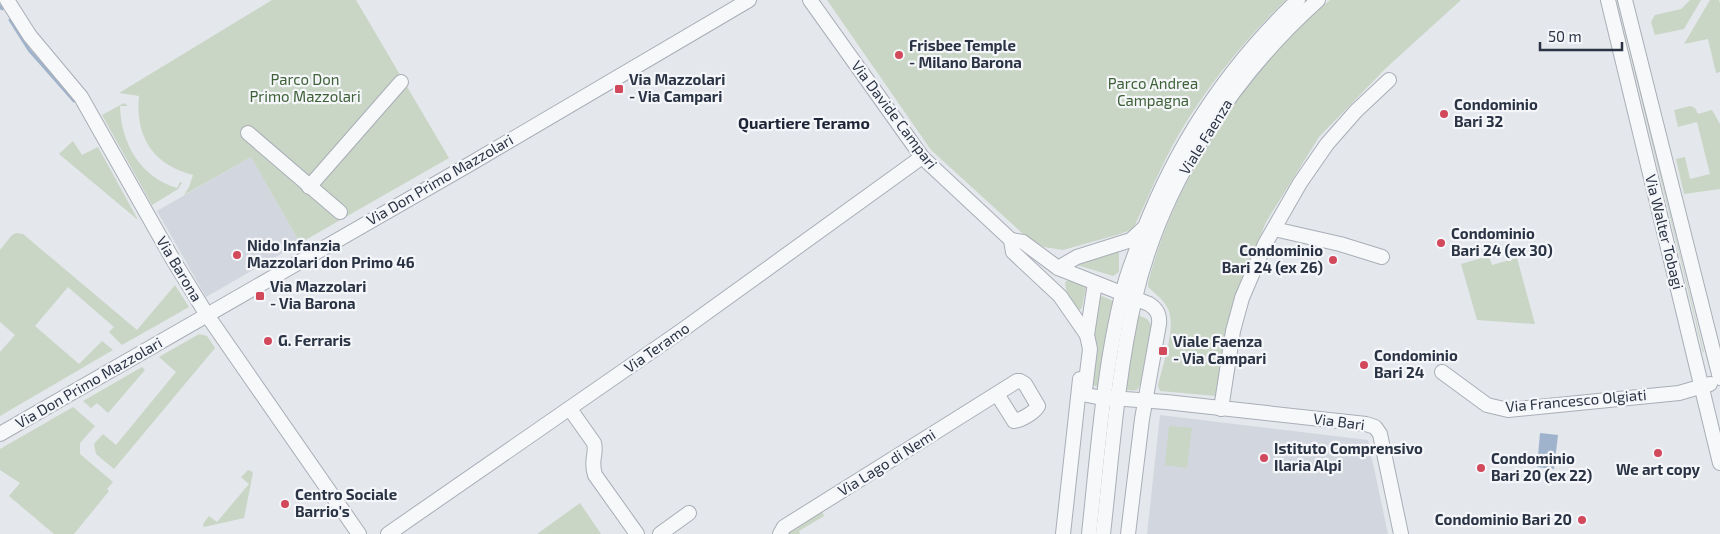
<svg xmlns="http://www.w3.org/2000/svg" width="1720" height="534" viewBox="0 0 1720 534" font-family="'Exo 2',sans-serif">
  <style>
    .built { fill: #d2d6de }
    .green { fill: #c9d6c5 }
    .water { fill: #9fb4cc }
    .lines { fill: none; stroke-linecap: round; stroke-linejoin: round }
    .stream { stroke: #9fb4cc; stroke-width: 3 }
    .minor-casing { stroke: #a9aeb7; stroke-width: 16 }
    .minor { stroke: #f7f8fa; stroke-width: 14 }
    .poi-dot { fill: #d1495b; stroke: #f4f6f9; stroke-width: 2 }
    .labels { text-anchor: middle; stroke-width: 4.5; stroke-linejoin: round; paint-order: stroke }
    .poi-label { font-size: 15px; font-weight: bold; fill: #2b3445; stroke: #f4f6f9; text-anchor: start }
    .park-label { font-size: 15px; fill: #3f6138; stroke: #f4f6f9 }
    .street-label { font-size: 15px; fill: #2b3445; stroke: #f4f6f9 }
    .neighbourhood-label { font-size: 16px; font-weight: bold; fill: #1d2536; stroke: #f4f6f9 }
  </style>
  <rect width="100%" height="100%" fill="#e4e7ec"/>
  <!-- built -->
  <g class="built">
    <polygon points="251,157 300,243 206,297 157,211"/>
    <polygon points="1160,415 1368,440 1388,534 1147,534"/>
  </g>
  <!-- green -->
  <g class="green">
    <path d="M 272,0 L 356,0 L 449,158 L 300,243 L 251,157 L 184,195 L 189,187 L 193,175 C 153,165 135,137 139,96 L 119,93 Z"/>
    <path d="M 827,0 L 1286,0 C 1245,39 1208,85 1179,134 C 1162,163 1149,196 1134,227 L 1128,231 L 1120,234 L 1063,250 L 1044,247 L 1022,233 L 931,150 Z"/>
    <path d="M 1330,0 L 1461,0 L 1386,68 L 1319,137 L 1266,222 L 1238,290 L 1226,329 L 1216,396 L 1160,391 L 1158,386 C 1162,366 1178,325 1167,307 C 1162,298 1155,294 1148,287 L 1148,283 C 1174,180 1247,68 1330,0 Z"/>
    <polygon points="1617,0 1618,0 1704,352 1703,352"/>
    <polygon points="1690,0 1701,0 1684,29 1655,35 1651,22 1655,15 1681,9"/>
    <polygon points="1710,0 1719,0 1720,3 1720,72 1716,73 1708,39 1684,44"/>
    <path d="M 124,103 L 128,106 L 120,106 C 121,143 140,177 177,188 L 180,182 L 182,183 L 178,189 L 152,205 L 102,115 Z"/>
    <polygon points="1690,106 1695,108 1698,114 1712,110 1720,124 1720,189 1684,194 1676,159 1685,157 1690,179 1710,174 1697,122 1678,127 1674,110"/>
    <polygon points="73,141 82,155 98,147 138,220 59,154"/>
    <polygon points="16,233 23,234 137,330 175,285 189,307 122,345 109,332 114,327 68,287 35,326 79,364 102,341 113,350 0,416 0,352 15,335 0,322 0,250 12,235"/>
    <polygon points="1119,250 1119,272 1113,276 1077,265 1080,262"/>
    <polygon points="1489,256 1492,265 1517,258 1535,324 1477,320 1461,264"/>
    <path d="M 1070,279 L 1086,287 L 1082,308 L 1078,311 C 1070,302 1066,294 1065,282 Z"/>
    <polygon points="1102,296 1115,302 1101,388 1090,384 1097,299"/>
    <path d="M 1138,315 L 1147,319 L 1152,326 C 1150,336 1144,385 1137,390 C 1134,391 1128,390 1125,390 L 1129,356 Z"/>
    <polygon points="199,334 207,336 215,348 114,469 96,454 94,444 103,434 116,445 176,372 159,357"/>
    <polygon points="142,367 145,370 108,413 97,403 91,408 83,401"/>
    <polygon points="73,407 95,426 80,443 80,454 113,482 107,489 109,491 74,534 54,534 9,496 20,483 0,470 0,449"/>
    <polygon points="1169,426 1192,428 1187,468 1165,465"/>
    <polygon points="248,470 251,471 253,473 244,518 204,527 203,524 209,516 217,522 249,484 241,477"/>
    <polygon points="580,503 601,534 537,534"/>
    <polygon points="821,509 824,516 799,531 800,534 787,534 787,531"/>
  </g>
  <!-- water -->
  <polygon class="water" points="1540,433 1558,435 1554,469 1537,467"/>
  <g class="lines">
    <!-- stream -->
    <g class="stream">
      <polyline points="0,6 2,9"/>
      <polyline points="10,20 29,50 74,101"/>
    </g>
    <!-- minor casing -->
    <g class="minor-casing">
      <g id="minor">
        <polyline points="7,0 30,36 81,97 172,258 207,315 359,534"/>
        <polyline points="810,0 922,157 1011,240 1013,252 1060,296 1087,335"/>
        <polyline points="1608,0 1720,463"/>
        <polyline points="1625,0 1720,378"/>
        <polyline points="248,133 340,212"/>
        <polyline points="309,187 401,82"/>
        <polyline points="1274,229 1340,244 1382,257"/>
        <path d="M 1011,240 L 1023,242 L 1058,268 L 1149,304 C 1157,309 1160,315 1159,324 L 1142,419 L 1128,534"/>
        <polyline points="1058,268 1077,257 1131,240 1144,228"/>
        <polyline points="1095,283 1087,335 1090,349 1085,390 1087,395 1097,397 1166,402 1366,424 1375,427 1380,434 1401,534"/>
        <polyline points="1442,372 1487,405 1508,410 1679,393 1710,384"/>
        <path d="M 570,409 L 594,443 C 597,455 590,459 595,475 L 637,534"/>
        <polyline points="1221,409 1233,331 1242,298 1265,244 1300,183 1327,144 1356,111 1389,80"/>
        <polyline points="0,434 470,164 749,0"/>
        <polyline points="388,534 681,331 922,157"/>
        <polyline points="660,534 689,513"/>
        <path d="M 780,534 L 784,527 L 1017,381 L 1020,381 L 1025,384 L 1038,406 C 1034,413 1021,420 1014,421 L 997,394"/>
        <polyline points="1063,534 1080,379"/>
        <path d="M 1089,534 C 1098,452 1104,359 1126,280 C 1129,269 1134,258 1137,248 C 1171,153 1225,69 1298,0"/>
        <path d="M 1103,534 C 1112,455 1117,376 1135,298 C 1161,185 1232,77 1318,0"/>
      </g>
    </g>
    <!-- minor -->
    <use href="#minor" class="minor"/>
  </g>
  <!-- markers -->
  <g class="poi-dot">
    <circle cx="899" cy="55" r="5"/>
    <rect x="614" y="84" width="10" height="10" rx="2.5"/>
    <circle cx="1444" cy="114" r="5"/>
    <circle cx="1441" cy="243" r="5"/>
    <circle cx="237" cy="255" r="5"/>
    <circle cx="1333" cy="260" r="5"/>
    <rect x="255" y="291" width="10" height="10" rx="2.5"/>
    <circle cx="268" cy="341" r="5"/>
    <rect x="1158" y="346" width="10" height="10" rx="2.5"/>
    <circle cx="1364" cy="365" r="5"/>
    <circle cx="1658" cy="453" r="5"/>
    <circle cx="1264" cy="458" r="5"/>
    <circle cx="1481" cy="468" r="5"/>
    <circle cx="285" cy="504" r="5"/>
    <circle cx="1582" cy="520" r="5"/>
  </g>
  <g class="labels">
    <!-- poi labels -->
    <g class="poi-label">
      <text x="909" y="51">Frisbee Temple<tspan x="909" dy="17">- Milano Barona</tspan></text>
      <text x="629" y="85">Via Mazzolari<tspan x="629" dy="17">- Via Campari</tspan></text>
      <text x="1454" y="110">Condominio<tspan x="1454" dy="17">Bari 32</tspan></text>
      <text x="1451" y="239">Condominio<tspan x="1451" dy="17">Bari 24 (ex 30)</tspan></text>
      <text x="247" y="251">Nido Infanzia<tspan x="247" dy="17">Mazzolari don Primo 46</tspan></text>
      <text x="1323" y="256" text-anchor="end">Condominio<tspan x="1323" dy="17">Bari 24 (ex 26)</tspan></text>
      <text x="270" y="292">Via Mazzolari<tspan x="270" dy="17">- Via Barona</tspan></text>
      <text x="278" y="346">G. Ferraris</text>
      <text x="1173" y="347">Viale Faenza<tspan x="1173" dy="17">- Via Campari</tspan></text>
      <text x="1374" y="361">Condominio<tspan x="1374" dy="17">Bari 24</tspan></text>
      <text x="1274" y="454">Istituto Comprensivo<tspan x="1274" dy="17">Ilaria Alpi</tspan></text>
      <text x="1491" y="464">Condominio<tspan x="1491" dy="17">Bari 20 (ex 22)</tspan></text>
      <text x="1658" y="475" text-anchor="middle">We art copy</text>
      <text x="295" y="500">Centro Sociale<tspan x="295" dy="17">Barrio's</tspan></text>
      <text x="1572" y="525" text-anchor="end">Condominio Bari 20</text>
    </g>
    <!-- park labels -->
    <g class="park-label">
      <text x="305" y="85">Parco Don<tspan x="305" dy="17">Primo Mazzolari</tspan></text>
      <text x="1153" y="89">Parco Andrea<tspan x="1153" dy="17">Campagna</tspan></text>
    </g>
    <!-- street labels -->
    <g class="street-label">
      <text transform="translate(894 115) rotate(53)" y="5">Via Davide Campari</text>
      <text transform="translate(1206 137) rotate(-58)" y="5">Viale Faenza</text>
      <text transform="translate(440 180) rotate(-30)" y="5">Via Don Primo Mazzolari</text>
      <text transform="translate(1664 232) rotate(76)" y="5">Via Walter Tobagi</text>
      <text transform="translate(179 269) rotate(59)" y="5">Via Barona</text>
      <text transform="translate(657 348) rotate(-35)" y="5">Via Teramo</text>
      <text transform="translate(89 383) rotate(-30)" y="5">Via Don Primo Mazzolari</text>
      <text transform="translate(1576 401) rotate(-5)" y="5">Via Francesco Olgiati</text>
      <text transform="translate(1339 422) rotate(7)" y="5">Via Bari</text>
      <text transform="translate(887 463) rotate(-32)" y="5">Via Lago di Nemi</text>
    </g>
    <!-- neighbourhood labels -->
    <g class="neighbourhood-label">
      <text x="804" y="129">Quartiere Teramo</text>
    </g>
  </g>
  <!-- scale -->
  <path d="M1540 42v8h82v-8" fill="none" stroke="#2b3445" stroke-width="2.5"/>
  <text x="1548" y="42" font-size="15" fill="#2b3445" stroke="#f4f6f9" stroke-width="4" paint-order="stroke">50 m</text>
</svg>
